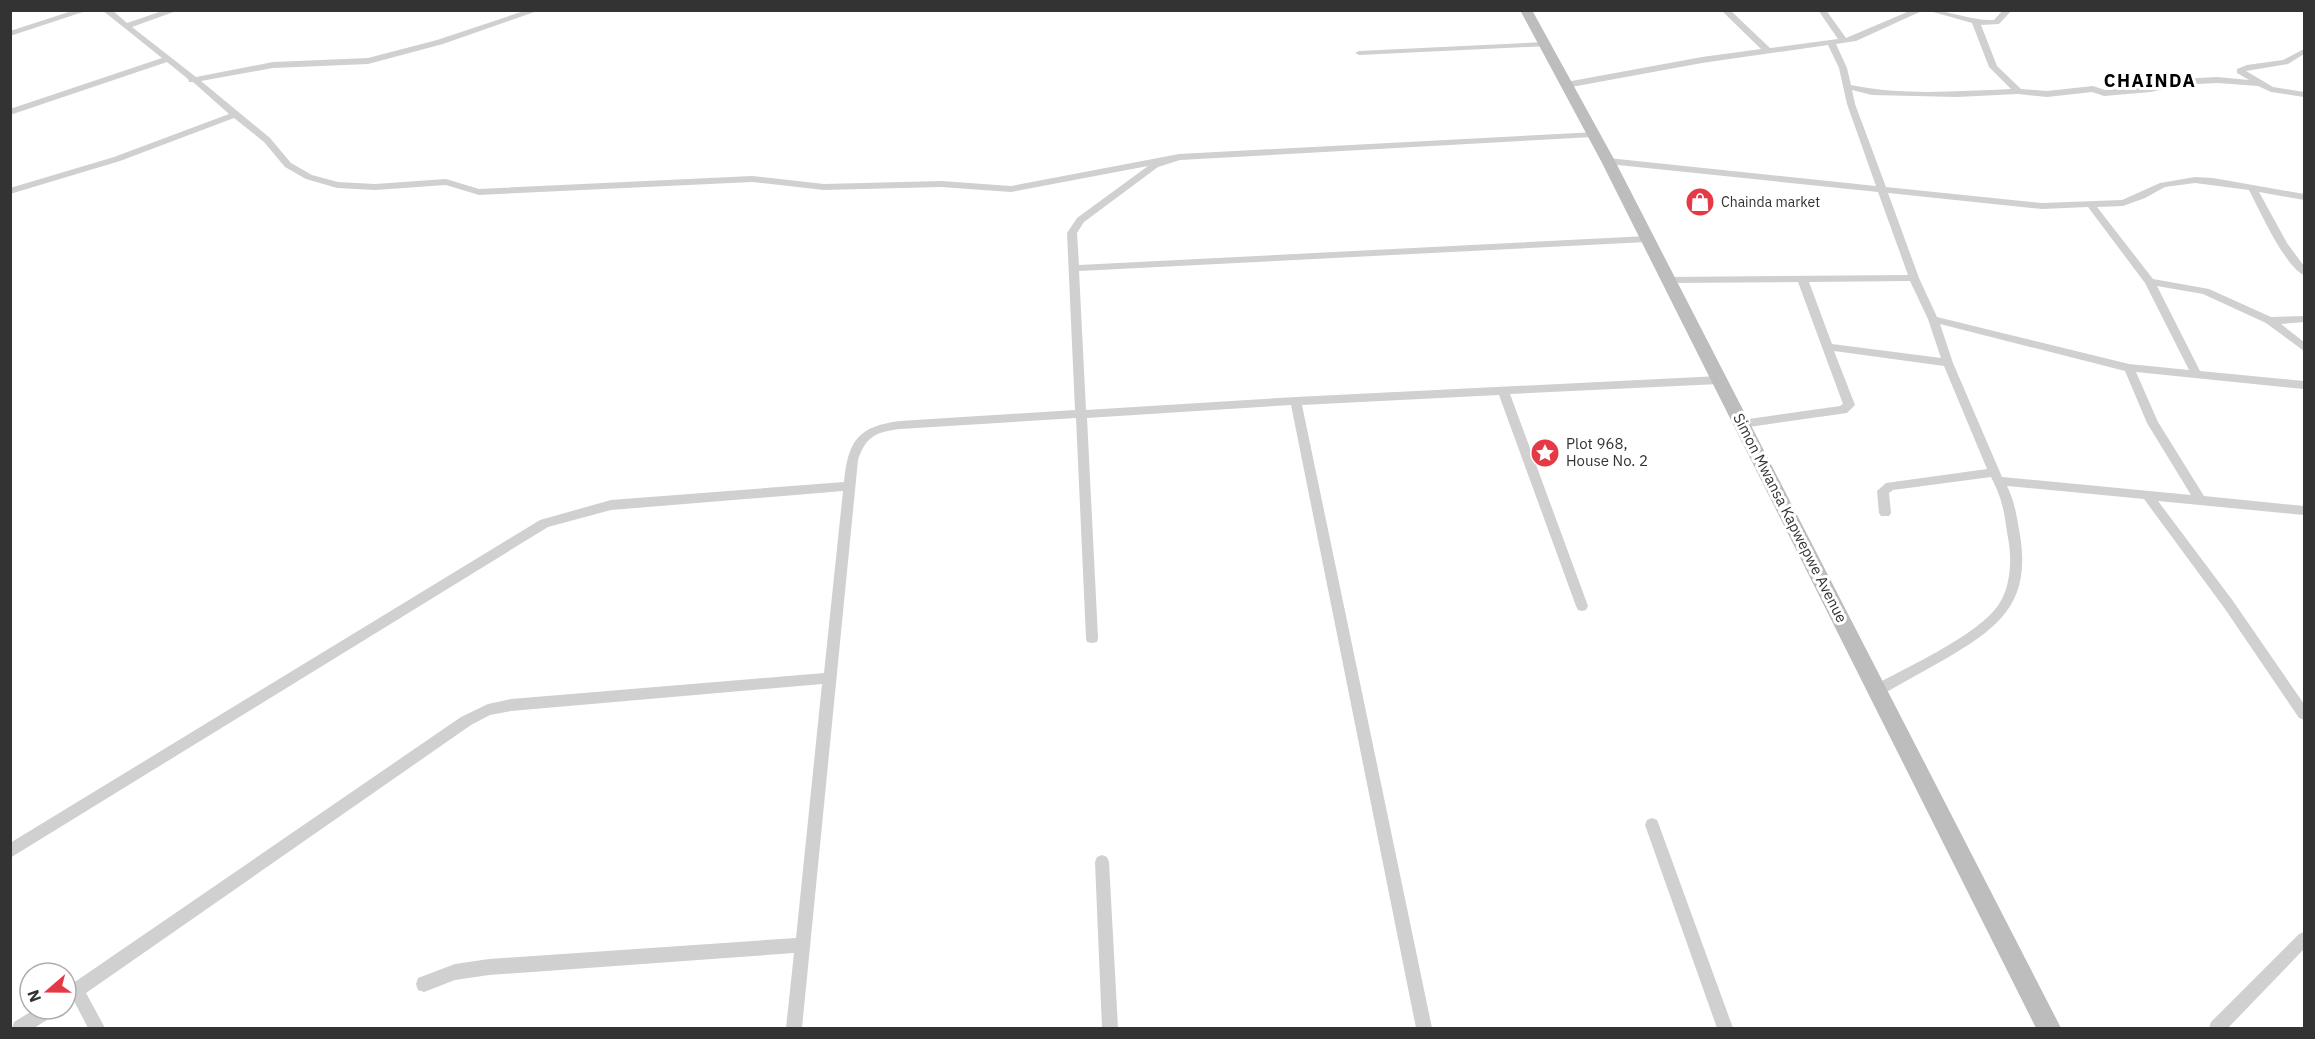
<svg xmlns="http://www.w3.org/2000/svg" width="2315" height="1039" viewBox="0 0 2315 1039" font-family="'IBM Plex Sans',sans-serif">
  <style>
    .lines { fill: none; stroke-linecap: round; stroke-linejoin: round }
    .minor { fill: #d0d0d0; fill-rule: evenodd }
    .secondary { fill: #bdbdbd; fill-rule: evenodd }
    .labels { text-anchor: middle; stroke-width: 6; stroke-linejoin: round; paint-order: stroke }
    .far-poi-label { font-size: 14px; fill: #333; stroke: #fff; text-anchor: start }
    .poi-label { font-size: 15px; fill: #333; stroke: #fff; text-anchor: start }
    .street-label { font-size: 15px; fill: #333; stroke: #fff }
    .far-district-label { font-size: 18px; font-weight: bold; letter-spacing: 1.5px; fill: #000; stroke: #fff }
  </style>
  <rect width="100%" height="100%" fill="#fff"/>
  <g class="lines">
    <!-- minor -->
    <g class="minor">
      <polygon points="75,10 89,10 10,36 10,31"/>
      <path d="M 102,10 L 112,10 L 127,23 L 165,10 L 179,10 L 132,27 L 196,77 L 273,62 L 368,58 L 437,40 L 527,10 L 540,10 L 443,44 L 368,64 L 273,68 L 201,81 L 270,138 L 291,163 L 312,175 L 338,182 L 375,184 L 446,179 L 479,189 L 752,176 L 824,184 L 941,181 L 1011,186 L 1179,154 L 1596,132 L 1596,136 L 1593,137 L 1180,160 L 1158,167 L 1084,222 L 1077,233 L 1079,265 L 1647,236 L 1652,239 L 1647,242 L 1079,271 L 1086,410 L 1296,397 L 1719,376 L 1724,380 L 1719,384 L 1510,394 L 1588,606 L 1586,610 L 1582,611 L 1578,610 L 1576,606 L 1499,395 L 1302,405 L 1432,1028 L 1416,1028 L 1291,405 L 1087,418 L 1098,638 L 1097,642 L 1092,643 L 1087,642 L 1086,638 L 1076,418 L 900,429 C 876,432 866,436 858,460 L 802,1028 L 786,1028 L 794,953 L 489,975 L 455,980 L 424,992 L 418,990 L 416,984 L 418,978 L 455,964 L 489,959 L 796,938 L 822,684 L 511,711 L 490,715 L 471,725 L 86,993 L 105,1028 L 88,1028 L 74,1001 L 66,1005 L 66,988 L 461,717 L 488,704 L 511,699 L 824,673 L 843,491 L 611,510 L 548,527 L 10,858 L 10,843 L 540,520 L 611,500 L 844,482 C 848,441 858,426 900,421 L 1075,410 L 1067,233 L 1077,218 L 1148,166 L 1011,192 L 941,187 L 824,190 L 752,182 L 479,195 L 446,185 L 375,190 L 337,188 L 306,179 L 285,167 L 264,142 L 234,118 L 120,161 L 10,194 L 10,188 L 114,157 L 229,114 L 193,82 L 189,82 L 188,79 L 167,62 L 10,115 L 10,109 L 162,58 Z"/>
      <path d="M 1721,10 L 1730,10 L 1770,48 L 1838,39 L 1818,10 L 1826,10 L 1846,38 L 1912,10 L 1924,10 L 1856,41 L 1836,44 L 1847,68 L 1851,85 C 1903,96 1958,91 2011,89 L 1989,67 L 1972,23 L 1926,10 C 1950,10 1971,21 1994,20 L 2003,10 L 2012,10 L 1999,24 L 1981,25 L 1997,66 L 2021,89 L 2047,91 L 2093,86 L 2105,90 L 2151,86 L 2180,79 L 2217,77 L 2249,80 L 2237,73 L 2237,69 L 2247,65 L 2283,60 L 2304,49 L 2304,54 L 2288,64 L 2246,71 L 2273,87 L 2304,92 L 2304,97 L 2271,92 L 2258,86 L 2217,83 L 2180,85 L 2151,92 L 2104,96 L 2092,92 L 2047,97 L 2018,94 L 1957,97 L 1872,95 L 1852,90 L 1855,104 L 1886,187 L 2042,203 L 2122,200 L 2160,183 L 2195,177 L 2213,178 L 2304,194 L 2304,200 L 2259,192 L 2287,243 L 2304,266 L 2304,275 C 2285,267 2259,209 2249,190 L 2195,183 L 2165,187 L 2145,198 L 2123,206 L 2097,207 L 2153,279 L 2209,289 L 2271,317 L 2304,316 L 2304,322 L 2281,324 L 2304,342 L 2304,351 L 2266,323 L 2203,294 L 2157,286 L 2200,371 L 2304,381 L 2304,389 L 2136,372 L 2158,422 L 2204,496 L 2304,506 L 2304,515 L 2158,501 L 2233,601 L 2304,704 L 2304,720 L 2299,718 L 2225,609 L 2144,499 L 2007,486 C 2015,502 2017,518 2020,535 C 2031,602 2000,627 1947,658 C 1926,670 1904,682 1883,694 L 1878,696 L 1873,694 L 1871,690 L 1873,686 C 1907,667 1979,635 1999,604 C 2011,586 2012,558 2008,538 C 2004,512 2003,500 1991,477 L 1893,490 L 1889,493 L 1891,513 L 1889,516 L 1881,516 L 1879,513 L 1877,491 L 1886,483 L 1987,469 L 1944,366 L 1834,351 L 1855,405 L 1847,413 L 1742,428 L 1738,427 L 1736,424 L 1738,421 L 1742,420 L 1840,406 L 1843,404 L 1798,282 L 1667,283 L 1662,280 L 1667,277 L 1908,275 L 1878,192 L 1608,164 L 1603,161 L 1608,158 L 1876,186 L 1847,104 L 1839,68 L 1828,45 L 1702,63 L 1566,88 L 1562,85 L 1566,82 L 1702,57 L 1761,49 ZM 1888,193 L 2042,209 L 2088,207 L 2145,283 L 2189,370 L 2129,364 L 1937,317 L 1919,278 ZM 1910,281 L 1928,319 L 1941,358 L 1832,344 L 1809,282 ZM 1940,324 L 2125,371 L 2147,423 L 2191,495 L 2002,477 L 1953,363 Z"/>
      <polygon points="1545,42 1549,44 1548,46 1359,55 1355,53 1359,51"/>
      <polygon points="1652,818 1657,820 1659,825 1733,1028 1717,1028 1645,825 1647,820"/>
      <polygon points="1102,855 1107,857 1109,862 1118,1028 1102,1028 1095,862 1097,857"/>
      <polygon points="2304,932 2304,949 2228,1028 2209,1028 2211,1022 2299,934"/>
      <polygon points="35,1009 57,1009 55,1015 34,1028 12,1028 14,1022"/>
    </g>
    <!-- secondary -->
    <polygon class="secondary" points="1520,10 1532,10 1615,161 2061,1028 2036,1028 1601,161"/>
  </g>
  <!-- icons -->
  <defs>
    <g id="shop-disc" transform="scale(1.5)"><circle r="9.5" fill="#e63946" stroke="#fff"/><path d="M-5-2.5h2.3a2.7 3.5 0 0 1 5.4 0H5L5.5 6h-11ZM-1.5-2.5h3a1.5 2.3 0 0 0-3 0Z" fill="#fff"/></g>
    <g id="sight-disc" transform="scale(1.5)"><circle r="9.5" fill="#e63946" stroke="#fff"/><path d="M0-6L1.8-2.2L6-1.7L2.9 1.2L3.7 5.4L0 3.3L-3.7 5.4L-2.9 1.2L-6-1.7L-1.8-2.2Z" fill="#fff"/></g>
  </defs>
  <g fill-rule="evenodd">
    <use href="#shop-disc" x="1700" y="202"/>
    <use href="#sight-disc" x="1545" y="453"/>
  </g>
  <g class="labels">
    <!-- far-poi labels -->
    <g class="far-poi-label">
      <text x="1721" y="207">Chainda market</text>
    </g>
    <!-- poi labels -->
    <g class="poi-label">
      <text x="1566" y="449">Plot 968,<tspan x="1566" dy="17">House No. 2</tspan></text>
    </g>
    <!-- street labels -->
    <g class="street-label">
      <text transform="translate(1790 518) rotate(63)" y="5">Simon Mwansa Kapwepwe Avenue</text>
    </g>
    <!-- far-district labels -->
    <g class="far-district-label">
      <text x="2150" y="87">CHAINDA</text>
    </g>
  </g>
  <!-- border -->
  <rect width="2315" height="1039" fill="none" stroke="#333333" stroke-width="24"/>
  <!-- north arrow -->
  <g transform="translate(48 991) rotate(250)"><circle r="28" fill="#ffffff" stroke="#adadad" stroke-width="1.5"/>
  <path d="M0-4.5L10 22L0 15L-10 22Z" fill="#e63946"/>
  <text y="-9" font-size="16" font-weight="bold" text-anchor="middle" fill="#333333">N</text>
  </g>
</svg>
